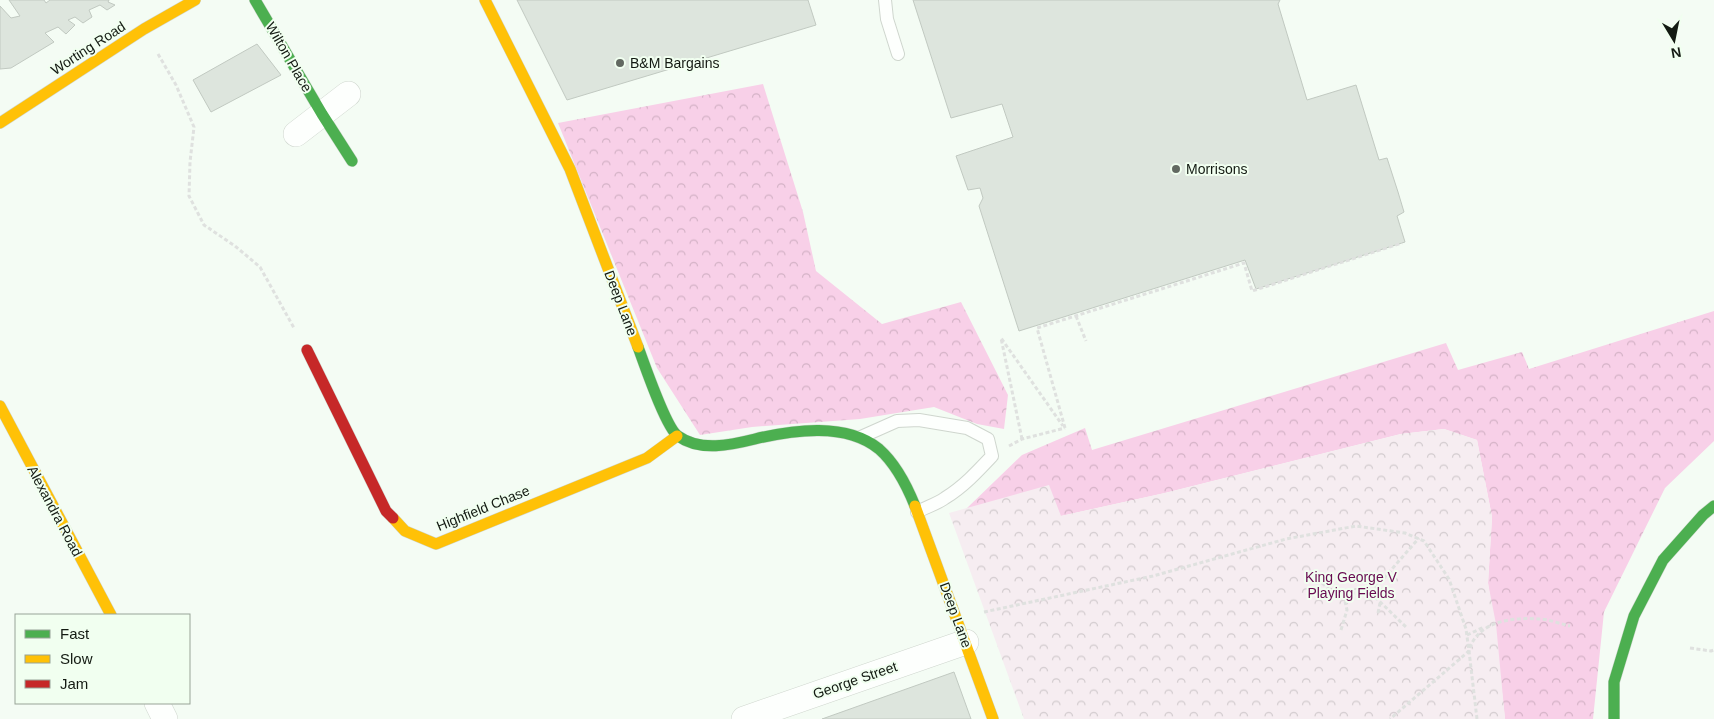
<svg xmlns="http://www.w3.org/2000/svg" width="1714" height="719" viewBox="0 0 1714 719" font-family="Helvetica,sans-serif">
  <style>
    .forest { fill: url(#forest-crowns) }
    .park { fill: url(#park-crowns) }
    .building { fill: #dde5dd; stroke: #c1c9c1 }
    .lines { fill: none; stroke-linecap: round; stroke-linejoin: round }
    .lane-casing { stroke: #cfd6ce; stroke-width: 14 }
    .street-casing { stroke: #cfd6ce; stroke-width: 26 }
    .fast-casing { stroke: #cfd6ce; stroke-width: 12 }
    .slow-casing { stroke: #cfd6ce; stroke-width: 12 }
    .jam-casing { stroke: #cfd6ce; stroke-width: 12 }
    .path { stroke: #dfe1df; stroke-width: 3; stroke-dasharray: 4 2.5; stroke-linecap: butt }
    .lane { stroke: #fdfffd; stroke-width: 12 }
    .street { stroke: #fdfffd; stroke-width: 25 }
    .fast { stroke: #4caf50; stroke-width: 11 }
    .slow { stroke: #ffc107; stroke-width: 11 }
    .jam { stroke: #c62828; stroke-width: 11 }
    .poi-dot { fill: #626961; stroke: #f1fff0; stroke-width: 2 }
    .labels { text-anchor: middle; stroke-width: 4; stroke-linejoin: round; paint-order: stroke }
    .street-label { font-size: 14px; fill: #131a12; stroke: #f1fff0 }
    .poi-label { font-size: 14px; fill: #131a12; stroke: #f1fff0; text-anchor: start }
    .park-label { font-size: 14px; fill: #680b51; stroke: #f1fff0 }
  </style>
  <defs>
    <pattern id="forest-crowns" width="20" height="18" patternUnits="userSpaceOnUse" patternTransform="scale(1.25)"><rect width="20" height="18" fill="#f8d0e8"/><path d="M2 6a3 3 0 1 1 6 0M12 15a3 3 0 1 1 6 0" fill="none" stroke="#d4b2c6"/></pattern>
    <pattern id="park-crowns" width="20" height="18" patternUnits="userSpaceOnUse" patternTransform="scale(1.25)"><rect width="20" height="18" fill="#f6edf1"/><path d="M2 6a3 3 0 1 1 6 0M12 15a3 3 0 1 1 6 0" fill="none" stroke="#d2cbce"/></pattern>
  </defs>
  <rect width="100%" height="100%" fill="#f4fcf4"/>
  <!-- forest -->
  <g class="forest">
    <polygon points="763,84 803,212 816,271 882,324 961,302 1008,395 1004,429 977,424 934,407 860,419 752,427 700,435 657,368 558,123"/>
    <polygon points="1714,311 1714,441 1665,488 1604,612 1593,719 1505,719 1500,674 1488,583 1492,517 1477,440 1444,429 1401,434 1165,493 1061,516 966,509 1022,455 1085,428 1092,450 1446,343 1458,370 1522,352 1529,369"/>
  </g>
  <!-- park -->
  <polygon class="park" points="1444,429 1477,440 1492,517 1488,583 1496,624 1505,719 1024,719 949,513 1049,485 1061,516 1165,493 1401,434"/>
  <!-- building -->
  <g class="building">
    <polygon points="9,0 44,0 46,3 50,0 109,0 108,2 115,5 107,10 100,5 89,10 92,17 83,23 75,17 68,20 75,25 66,34 58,27 45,33 54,42 11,68 0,69 0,6 11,18 20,16"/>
    <polygon points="517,0 808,0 816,25 567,100"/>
    <polygon points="913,0 1280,0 1278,4 1307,100 1356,85 1379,160 1387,158 1398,192 1404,212 1397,216 1405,242 1256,289 1245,260 1019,331 979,206 983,198 980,188 968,190 956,156 1013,137 1002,104 951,118"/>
    <polygon points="257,44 281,75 211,112 193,80"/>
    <polygon points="954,672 971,719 822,719"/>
  </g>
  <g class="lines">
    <!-- lane casing -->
    <g class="lane-casing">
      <g id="lane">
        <polyline points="885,0 887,19 898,54"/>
        <path d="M 861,437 L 897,421 L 919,420 L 967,428 L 988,439 L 992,456 C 977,472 963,487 945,498 C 937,504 926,507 917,512"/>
      </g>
    </g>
    <!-- street casing -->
    <g class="street-casing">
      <g id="street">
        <polyline points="296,134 348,94"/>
        <polyline points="157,703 165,719"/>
        <polyline points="744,719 966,642"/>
      </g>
    </g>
    <!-- fast casing -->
    <g class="fast-casing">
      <g id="fast">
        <polyline points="255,0 322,114 352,161"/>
        <path d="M 638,347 C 644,363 666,428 678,436 C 700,452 731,445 755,439 C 793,430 846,422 879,449 C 896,464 907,486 915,506"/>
        <polyline points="1614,719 1614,682 1634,616 1663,560 1703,515 1714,506"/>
      </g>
    </g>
    <!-- slow casing -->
    <g class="slow-casing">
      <g id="slow">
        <polyline points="485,0 570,169 638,347"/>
        <polyline points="0,123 144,29 195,0"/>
        <polyline points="0,406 111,615"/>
        <polyline points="915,506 993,719"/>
        <polyline points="393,518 405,531 436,544 647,458 677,436"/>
      </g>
    </g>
    <!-- jam casing -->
    <g class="jam-casing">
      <polyline id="jam" points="307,350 386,511 393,518"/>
    </g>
    <!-- path -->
    <g class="path">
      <polyline points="158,54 176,85 194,127 190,162 189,196 204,225 235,246 260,267 294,328"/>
      <polyline points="1076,316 1086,341"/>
      <polyline points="1065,428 1037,328 1244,263 1252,291 1402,243"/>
      <polyline points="1022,439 1001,338 1063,426"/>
      <polyline points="1009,446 1022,439 1065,428"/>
      <polyline points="1322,583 1333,593 1371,593 1406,627"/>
      <polyline points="1371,593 1419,538"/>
      <polyline points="984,612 1153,576 1286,539 1356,526 1405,533 1424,541 1449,579 1466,629 1469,651 1390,719"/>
      <polyline points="1378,613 1380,603"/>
      <polyline points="1341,630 1347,610 1343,593"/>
      <polyline points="1467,635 1484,627"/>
      <polyline points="1690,648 1711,651 1714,650"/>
      <path d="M 1477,719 L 1469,651 C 1477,621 1512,617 1539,619 C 1549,619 1560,624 1570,626"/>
    </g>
    <!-- lane -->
    <use href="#lane" class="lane"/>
    <!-- street -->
    <use href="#street" class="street"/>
    <!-- fast -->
    <use href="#fast" class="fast"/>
    <!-- slow -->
    <use href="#slow" class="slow"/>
    <!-- jam -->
    <use href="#jam" class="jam"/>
  </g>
  <!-- markers -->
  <g class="poi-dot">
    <circle cx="620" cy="63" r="5"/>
    <circle cx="1176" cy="169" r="5"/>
  </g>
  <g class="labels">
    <!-- street labels -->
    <g class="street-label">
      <text transform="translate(88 48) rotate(-33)" y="5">Worting Road</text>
      <text transform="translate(289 57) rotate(60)" y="5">Wilton Place</text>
      <text transform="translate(621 303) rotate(69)" y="5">Deep Lane</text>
      <text transform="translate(483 508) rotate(-22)" y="5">Highfield Chase</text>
      <text transform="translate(55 511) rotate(62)" y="5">Alexandra Road</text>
      <text transform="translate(956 615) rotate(70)" y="5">Deep Lane</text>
      <text transform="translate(855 680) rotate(-19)" y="5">George Street</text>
    </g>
    <!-- poi labels -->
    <g class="poi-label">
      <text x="630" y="68">B&amp;M Bargains</text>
      <text x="1186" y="174">Morrisons</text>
    </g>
    <!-- park labels -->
    <g class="park-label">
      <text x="1351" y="582">King George V<tspan x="1351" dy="16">Playing Fields</tspan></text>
    </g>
  </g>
  <!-- legend -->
  <rect x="15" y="614" width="175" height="90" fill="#f1fff0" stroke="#98a397"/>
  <rect x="25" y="630" width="25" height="8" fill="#4caf50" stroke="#98a397"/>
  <text x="60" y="639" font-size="15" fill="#131a12">Fast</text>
  <rect x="25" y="655" width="25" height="8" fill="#ffc107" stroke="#98a397"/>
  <text x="60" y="664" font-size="15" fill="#131a12">Slow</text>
  <rect x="25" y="680" width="25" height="8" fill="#c62828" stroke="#98a397"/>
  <text x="60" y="689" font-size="15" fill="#131a12">Jam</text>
  <!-- north arrow -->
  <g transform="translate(1674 40) rotate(170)" stroke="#f1fff0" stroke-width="4" paint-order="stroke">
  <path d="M0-4L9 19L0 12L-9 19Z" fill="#131a12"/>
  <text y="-8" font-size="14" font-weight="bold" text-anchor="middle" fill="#131a12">N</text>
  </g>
</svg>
